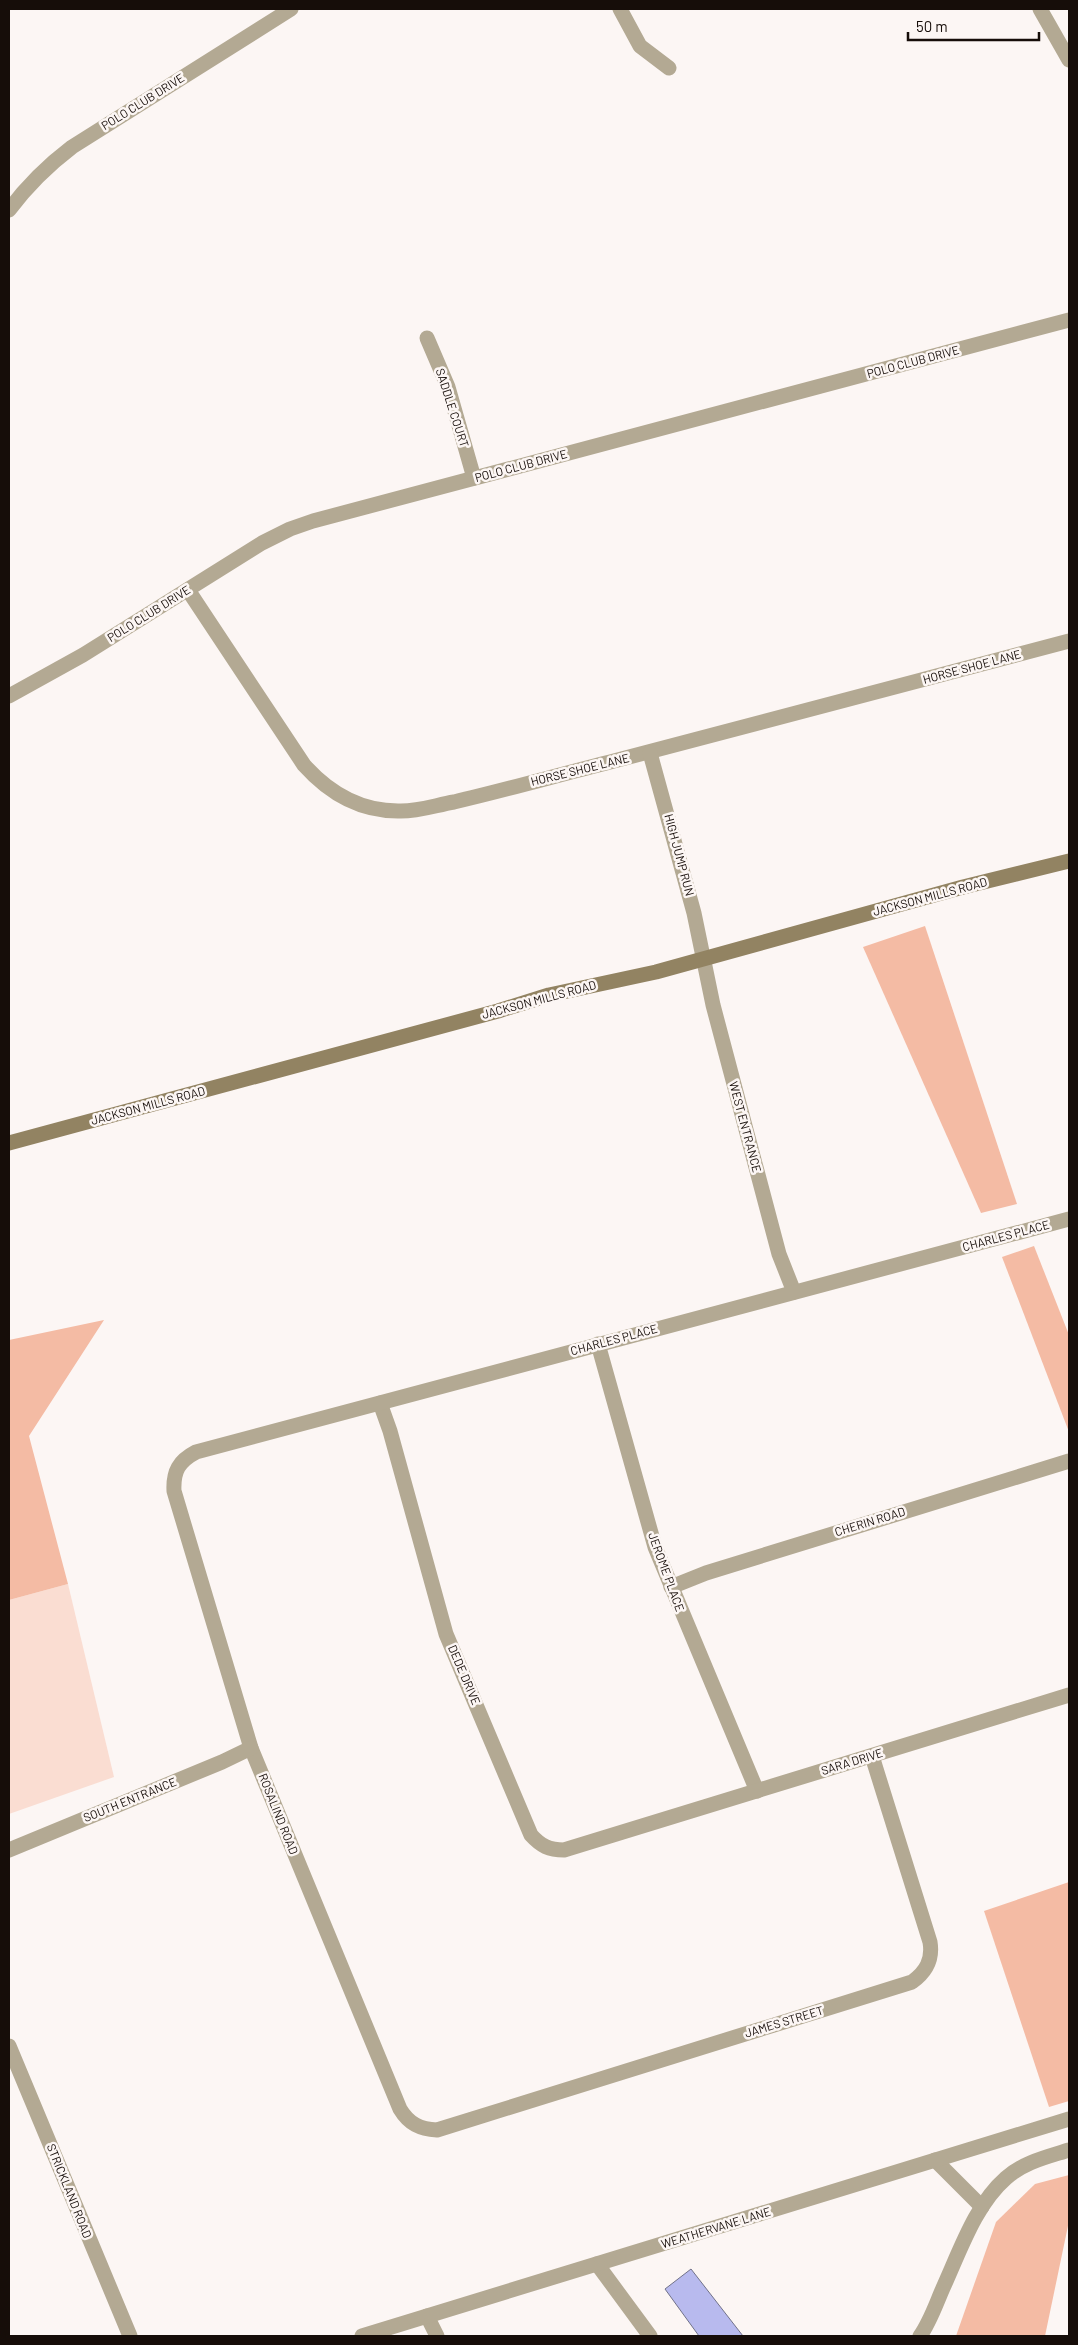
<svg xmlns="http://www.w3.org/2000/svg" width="1078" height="2345" viewBox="0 0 1078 2345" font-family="Barlow,sans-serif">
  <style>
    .green { fill: #faddd2 }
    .forest { fill: #f4bba4 }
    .building { fill: #b8baee; stroke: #717289 }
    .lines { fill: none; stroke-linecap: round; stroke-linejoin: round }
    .minor { stroke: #b3a993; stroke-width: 15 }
    .tertiary { stroke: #b3a993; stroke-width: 15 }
    .secondary { stroke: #928362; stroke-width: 15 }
    .labels { text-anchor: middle; stroke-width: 5; stroke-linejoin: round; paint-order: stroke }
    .street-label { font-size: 12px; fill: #160d09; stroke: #fcf6f4 }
  </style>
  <rect width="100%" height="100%" fill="#fcf6f4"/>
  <!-- green -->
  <polygon class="green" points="68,1584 114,1777 9,1814 9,1600"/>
  <!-- forest -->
  <g class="forest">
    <polygon points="925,926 1017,1204 981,1213 863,947"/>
    <polygon points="1034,1246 1069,1335 1069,1432 1002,1257"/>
    <polygon points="104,1320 29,1436 68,1584 9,1600 9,1340"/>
    <polygon points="1069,1882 1069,2101 1049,2107 984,1911"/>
    <polygon points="1069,2175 1069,2221 1045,2336 956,2336 996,2222 1035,2184"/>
  </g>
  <!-- building -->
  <polygon class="building" points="691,2269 743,2336 699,2336 665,2289"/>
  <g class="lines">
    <!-- minor -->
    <g class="minor">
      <polyline points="620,9 640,46 669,68"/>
      <polyline points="1040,9 1069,60"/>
      <path d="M 9,210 C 27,186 47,166 72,147 L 291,9"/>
      <polyline points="427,338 448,387 474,478"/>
      <path d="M 188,590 L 304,765 C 329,793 359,811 398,811 C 417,812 436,805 454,802 C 506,790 558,775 610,762 C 763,723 916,682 1069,641"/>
      <polyline points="9,696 83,655 262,543 290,529 313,521 1069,320"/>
      <polyline points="650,753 694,913 713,1005 779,1254 794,1292"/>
      <polyline points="598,1344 655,1547 757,1791"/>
      <path d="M 380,1403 L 390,1431 L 446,1634 L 531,1835 C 541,1846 549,1850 564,1850 L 1069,1695"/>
      <polyline points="671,1587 706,1573 1069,1461"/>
      <path d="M 872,1756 L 930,1942 C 933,1960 926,1972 912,1982 L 437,2130 C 420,2129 409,2124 400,2109 L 251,1748 L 174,1491 C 173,1471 179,1461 196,1452 L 1069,1219"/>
      <polyline points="9,1850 222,1762 251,1748"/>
      <polyline points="935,2160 982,2207"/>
      <polyline points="597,2264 650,2336"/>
      <polyline points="427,2316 437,2336"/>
      <polyline points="362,2336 1069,2119"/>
      <path d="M 920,2336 C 930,2322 936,2304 943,2288 C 960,2251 975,2205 1006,2178 C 1024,2162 1047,2157 1069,2150"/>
    </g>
    <!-- tertiary -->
    <polyline class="tertiary" points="9,2046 130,2336"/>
    <!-- secondary -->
    <polyline class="secondary" points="9,1143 498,1011 549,995 656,972 963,887 1069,861"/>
  </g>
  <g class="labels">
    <!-- street labels -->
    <g class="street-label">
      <text transform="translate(143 102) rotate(-32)" y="4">POLO CLUB DRIVE</text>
      <text transform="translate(913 362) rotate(-15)" y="4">POLO CLUB DRIVE</text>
      <text transform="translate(452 408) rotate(72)" y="4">SADDLE COURT</text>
      <text transform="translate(521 466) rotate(-15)" y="4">POLO CLUB DRIVE</text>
      <text transform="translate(149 614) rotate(-32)" y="4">POLO CLUB DRIVE</text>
      <text transform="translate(972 667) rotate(-15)" y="4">HORSE SHOE LANE</text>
      <text transform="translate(580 770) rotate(-14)" y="4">HORSE SHOE LANE</text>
      <text transform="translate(679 855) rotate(75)" y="4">HIGH JUMP RUN</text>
      <text transform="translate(930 897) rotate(-15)" y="4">JACKSON MILLS ROAD</text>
      <text transform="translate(539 1000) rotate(-15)" y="4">JACKSON MILLS ROAD</text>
      <text transform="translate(148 1106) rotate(-15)" y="4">JACKSON MILLS ROAD</text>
      <text transform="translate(745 1127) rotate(75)" y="4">WEST ENTRANCE</text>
      <text transform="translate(1006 1236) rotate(-15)" y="4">CHARLES PLACE</text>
      <text transform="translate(614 1340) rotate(-15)" y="4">CHARLES PLACE</text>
      <text transform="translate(870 1522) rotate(-17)" y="4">CHERIN ROAD</text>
      <text transform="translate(666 1572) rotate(70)" y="4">JEROME PLACE</text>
      <text transform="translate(464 1675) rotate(67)" y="4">DEDE DRIVE</text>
      <text transform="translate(852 1762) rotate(-17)" y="4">SARA DRIVE</text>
      <text transform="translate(130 1800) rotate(-22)" y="4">SOUTH ENTRANCE</text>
      <text transform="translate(278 1814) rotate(68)" y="4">ROSALIND ROAD</text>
      <text transform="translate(784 2022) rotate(-17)" y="4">JAMES STREET</text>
      <text transform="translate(69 2191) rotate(68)" y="4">STRICKLAND ROAD</text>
      <text transform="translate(716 2228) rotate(-17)" y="4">WEATHERVANE LANE</text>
    </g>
  </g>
  <!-- border -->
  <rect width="1078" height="2345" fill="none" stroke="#160d09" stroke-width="20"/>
  <!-- scale -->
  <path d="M908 32v8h131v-8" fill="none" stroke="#160d09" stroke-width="2.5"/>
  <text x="916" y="32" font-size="15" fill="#160d09" stroke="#fcf6f4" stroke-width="4" paint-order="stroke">50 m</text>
</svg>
